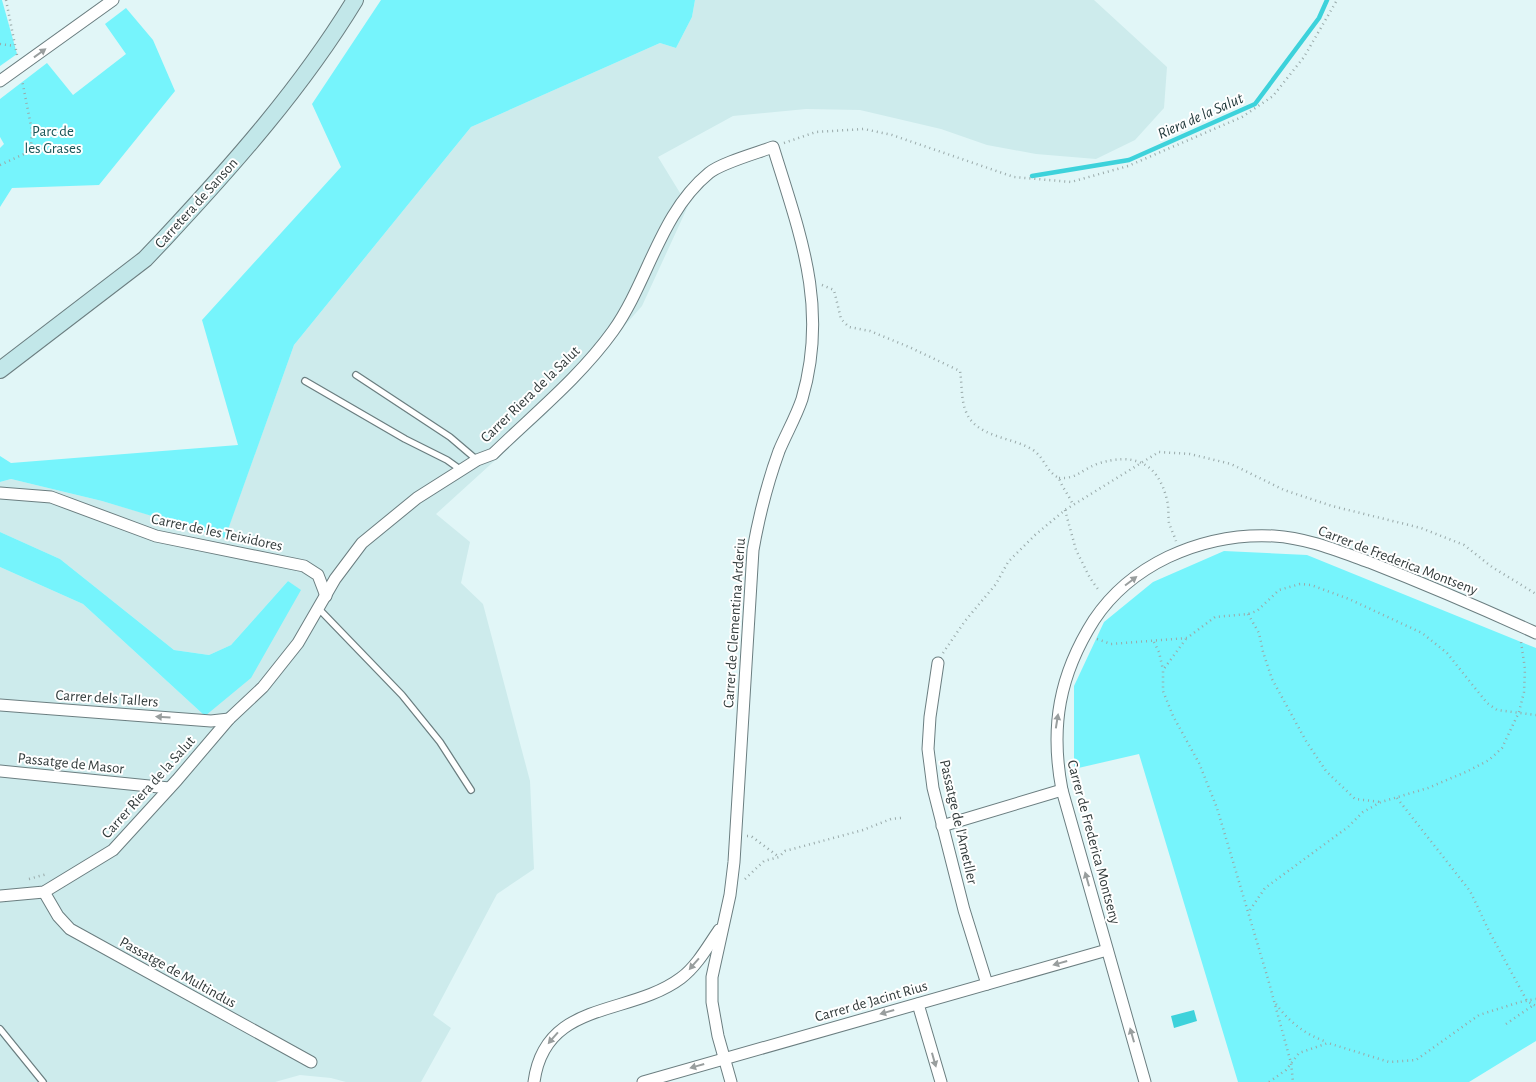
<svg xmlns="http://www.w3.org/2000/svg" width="1536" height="1082" viewBox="0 0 1536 1082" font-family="'Alegreya Sans',sans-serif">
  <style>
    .built { fill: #cdebec }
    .green { fill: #76f4fc }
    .water { fill: #3dd2db }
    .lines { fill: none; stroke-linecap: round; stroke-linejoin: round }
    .stream { stroke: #3dd2db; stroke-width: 4.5 }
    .lane-casing { stroke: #6b7e80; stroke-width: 8 }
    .street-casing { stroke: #6b7e80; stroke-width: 13 }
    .secondary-casing { stroke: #6b7e80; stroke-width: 18 }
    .path { stroke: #99a9a9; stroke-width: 2.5; stroke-dasharray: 1 4; stroke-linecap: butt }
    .lane { stroke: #fff; stroke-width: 5.5 }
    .street { stroke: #fff; stroke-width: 11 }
    .secondary { stroke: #c2e7e9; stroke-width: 16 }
    .oneway { fill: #999e9e }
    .labels { text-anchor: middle; stroke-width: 4; stroke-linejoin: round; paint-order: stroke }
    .park-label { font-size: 15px; fill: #185558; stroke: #fff }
    .street-label { font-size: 15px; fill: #333c3c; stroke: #fff }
    .water-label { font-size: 16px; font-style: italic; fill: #1f3739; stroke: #fff }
  </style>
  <rect width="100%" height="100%" fill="#e1f6f7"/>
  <!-- built -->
  <polygon class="built" points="695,0 1094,0 1167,67 1164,108 1135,140 1096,159 1036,154 987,145 941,129 860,110 806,109 733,116 658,157 688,206 642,306 547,413 436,514 470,542 461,583 483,604 530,781 534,869 497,894 433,1015 451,1028 421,1082 346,1082 331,1078 300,1075 275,1082 0,1082 0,567 83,604 205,716 300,590 288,581 231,645 209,655 174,650 60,559 0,532 0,482 11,479 102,501 225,537 294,345 471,127 660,43 676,48 692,17"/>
  <!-- green -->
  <g class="green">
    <polygon points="0,0 2,0 17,54 0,66"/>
    <polygon points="381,0 695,0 692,17 676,48 660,43 471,127 294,345 225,538 102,501 11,479 0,482 0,456 11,463 238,445 202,320 341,167 312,104"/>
    <polygon points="126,8 153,40 175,91 99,185 12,188 0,207 0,148 4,144 0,137 0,99 47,63 73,95 126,54 105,24"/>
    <polygon points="0,532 60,559 174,650 209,655 231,645 288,581 301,590 251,678 205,716 83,604 0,567"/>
    <polygon points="1224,551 1307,555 1536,648 1536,1041 1469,1082 1238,1082 1139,754 1074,769 1074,686 1104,622 1153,582"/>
  </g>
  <!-- water -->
  <polygon class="water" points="1194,1010 1197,1021 1174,1028 1171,1016"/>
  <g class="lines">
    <!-- stream -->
    <polyline class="stream" points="1032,176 1129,160 1255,104 1319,18 1327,0"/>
    <!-- lane casing -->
    <g class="lane-casing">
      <g id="lane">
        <polyline points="356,375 450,437 477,460"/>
        <polyline points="305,381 405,439 447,460 461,470"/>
        <polyline points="319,609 402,695 440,742 471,790"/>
        <polyline points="0,1029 43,1082"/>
      </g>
    </g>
    <!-- street casing -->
    <g class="street-casing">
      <g id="street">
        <polyline points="0,81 113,0"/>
        <polyline points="0,493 51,497 156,536 304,566 318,575 326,596"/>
        <polyline points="938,663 930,717 928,749 933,788 964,910 987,984"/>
        <polyline points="0,705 211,721 229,719"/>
        <polyline points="0,771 169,788"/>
        <polyline points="942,826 1062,790"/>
        <polyline points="44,892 58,916 70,929 311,1062"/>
        <path d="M 0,896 L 44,892 L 113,850 L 177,780 L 229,719 L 263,687 L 298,643 L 335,579 L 362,543 L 417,498 L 477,460 L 493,454 C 534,414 580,377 613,331 C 648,282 660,213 709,173 C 721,163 757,153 773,147 C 800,234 829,307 802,399 C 796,417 786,434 779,451 C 767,484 759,516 753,550 L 734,862 L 730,895 L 712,977 L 712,1002 L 718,1036 L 731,1082"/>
        <polyline points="918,1004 941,1082"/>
        <path d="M 534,1082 C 545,999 629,1017 681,978 C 697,966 708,946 719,930"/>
        <polyline points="643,1082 1107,950"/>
        <path d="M 1145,1082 L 1062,790 C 1050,727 1059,675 1094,620 C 1112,593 1139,571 1168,557 C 1202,541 1237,534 1274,536 C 1307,538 1338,551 1369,562 C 1425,584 1481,608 1536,633"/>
      </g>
    </g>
    <!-- secondary casing -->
    <g class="secondary-casing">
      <path id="secondary" d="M 0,370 L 145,259 L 164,239 C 234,164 302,87 355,0"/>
    </g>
    <!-- path -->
    <g class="path">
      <polyline points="6,0 17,55"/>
      <polyline points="0,44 15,46"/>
      <polyline points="784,143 816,132 864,129 892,135 1014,177 1071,182 1128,166 1242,117 1273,96 1304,57 1337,0"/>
      <polyline points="0,165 24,154 31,147 32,131 22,80"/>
      <path d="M 822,285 L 834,290 L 841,319 L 849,327 L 870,331 L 909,347 L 960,371 C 962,383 961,398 965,409 C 974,438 1011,436 1033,450 C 1045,458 1046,472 1059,478 C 1062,488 1069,495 1073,505"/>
      <path d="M 1059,478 C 1077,479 1081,470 1097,464 C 1133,452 1158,462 1167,500 C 1169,508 1168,516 1169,523 C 1171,529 1174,535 1176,541"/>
      <polyline points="1065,510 1076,550 1090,578 1100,592"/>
      <polyline points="1248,614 1259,633 1263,652 1272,679 1306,741 1326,771 1355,799 1381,802"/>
      <polyline points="1097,639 1111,644 1187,638 1215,617 1248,614 1257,611 1279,590 1300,584 1311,585 1349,599 1422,633 1447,653 1487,703 1497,710 1536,715"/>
      <polyline points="1186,639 1163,670 1163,691 1173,716 1199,763 1217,808 1268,979 1291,1063 1293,1082"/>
      <polyline points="1154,642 1159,652 1163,670"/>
      <polyline points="943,653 965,621 996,584 1008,562 1035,535 1065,510 1159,452 1190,454 1231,464 1284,490 1332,506 1421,528 1464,545 1492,567 1536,594"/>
      <polyline points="1397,798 1470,891 1490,933 1527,1001 1536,1006"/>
      <polyline points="747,836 751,836 779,857"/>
      <polyline points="29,879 47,874"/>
      <polyline points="745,879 764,861 779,857 785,851 863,830 891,819 901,818"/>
      <polyline points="1250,910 1265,888 1348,827 1363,812 1381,802 1428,788 1468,771 1489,760 1502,748 1519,712 1524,692 1525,669 1521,642"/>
      <path d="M 1276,1004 C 1289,1022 1306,1035 1327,1042"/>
      <polyline points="1506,1024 1532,1006"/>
      <polyline points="1269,1082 1286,1070 1299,1053 1328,1043 1389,1062 1416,1060 1479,1015 1520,1002 1536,999"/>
    </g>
    <!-- lane -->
    <use href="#lane" class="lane"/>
    <!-- street -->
    <use href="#street" class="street"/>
    <!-- secondary -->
    <use href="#secondary" class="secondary"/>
  </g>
  <!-- one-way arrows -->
  <defs><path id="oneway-solid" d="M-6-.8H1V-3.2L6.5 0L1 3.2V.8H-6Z" transform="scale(1.25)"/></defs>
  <g class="oneway">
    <use href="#oneway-solid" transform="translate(40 53) rotate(-36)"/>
    <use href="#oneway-solid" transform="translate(1131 581) rotate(-37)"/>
    <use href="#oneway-solid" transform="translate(163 717) rotate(-176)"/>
    <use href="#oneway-solid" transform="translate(1057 721) rotate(-81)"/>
    <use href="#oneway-solid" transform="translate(1087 879) rotate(-106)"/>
    <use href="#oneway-solid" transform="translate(1060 963) rotate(164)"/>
    <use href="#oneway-solid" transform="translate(694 964) rotate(131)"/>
    <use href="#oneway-solid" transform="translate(887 1012) rotate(164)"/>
    <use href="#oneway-solid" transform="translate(1132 1035) rotate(-106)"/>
    <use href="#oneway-solid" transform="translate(553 1038) rotate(131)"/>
    <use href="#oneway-solid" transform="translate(934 1060) rotate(74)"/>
    <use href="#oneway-solid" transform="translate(697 1066) rotate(164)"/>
  </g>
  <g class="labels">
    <!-- park labels -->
    <g class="park-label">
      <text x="53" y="136">Parc de<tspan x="53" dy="17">les Grases</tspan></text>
    </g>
    <!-- street labels -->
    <g class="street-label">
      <text transform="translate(196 203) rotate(-48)" y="5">Carretera de Sanson</text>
      <text transform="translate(530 394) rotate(-44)" y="5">Carrer Riera de la Salut</text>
      <text transform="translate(217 532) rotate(12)" y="5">Carrer de les Teixidores</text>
      <text transform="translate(1398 560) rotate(21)" y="5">Carrer de Frederica Montseny</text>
      <text transform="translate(734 623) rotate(-86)" y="5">Carrer de Clementina Arderiu</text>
      <text transform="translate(107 698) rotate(4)" y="5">Carrer dels Tallers</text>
      <text transform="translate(71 763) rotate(6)" y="5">Passatge de Masor</text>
      <text transform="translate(148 787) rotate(-48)" y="5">Carrer Riera de la Salut</text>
      <text transform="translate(959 822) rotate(77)" y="5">Passatge de l'Ametller</text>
      <text transform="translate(1094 842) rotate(75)" y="5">Carrer de Frederica Montseny</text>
      <text transform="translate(178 972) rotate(29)" y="5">Passatge de Multindus</text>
      <text transform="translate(871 1001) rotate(-16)" y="5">Carrer de Jacint Rius</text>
    </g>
    <!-- water labels -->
    <g class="water-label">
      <text transform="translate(1200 115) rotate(-24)" y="6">Riera de la Salut</text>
    </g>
  </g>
</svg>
